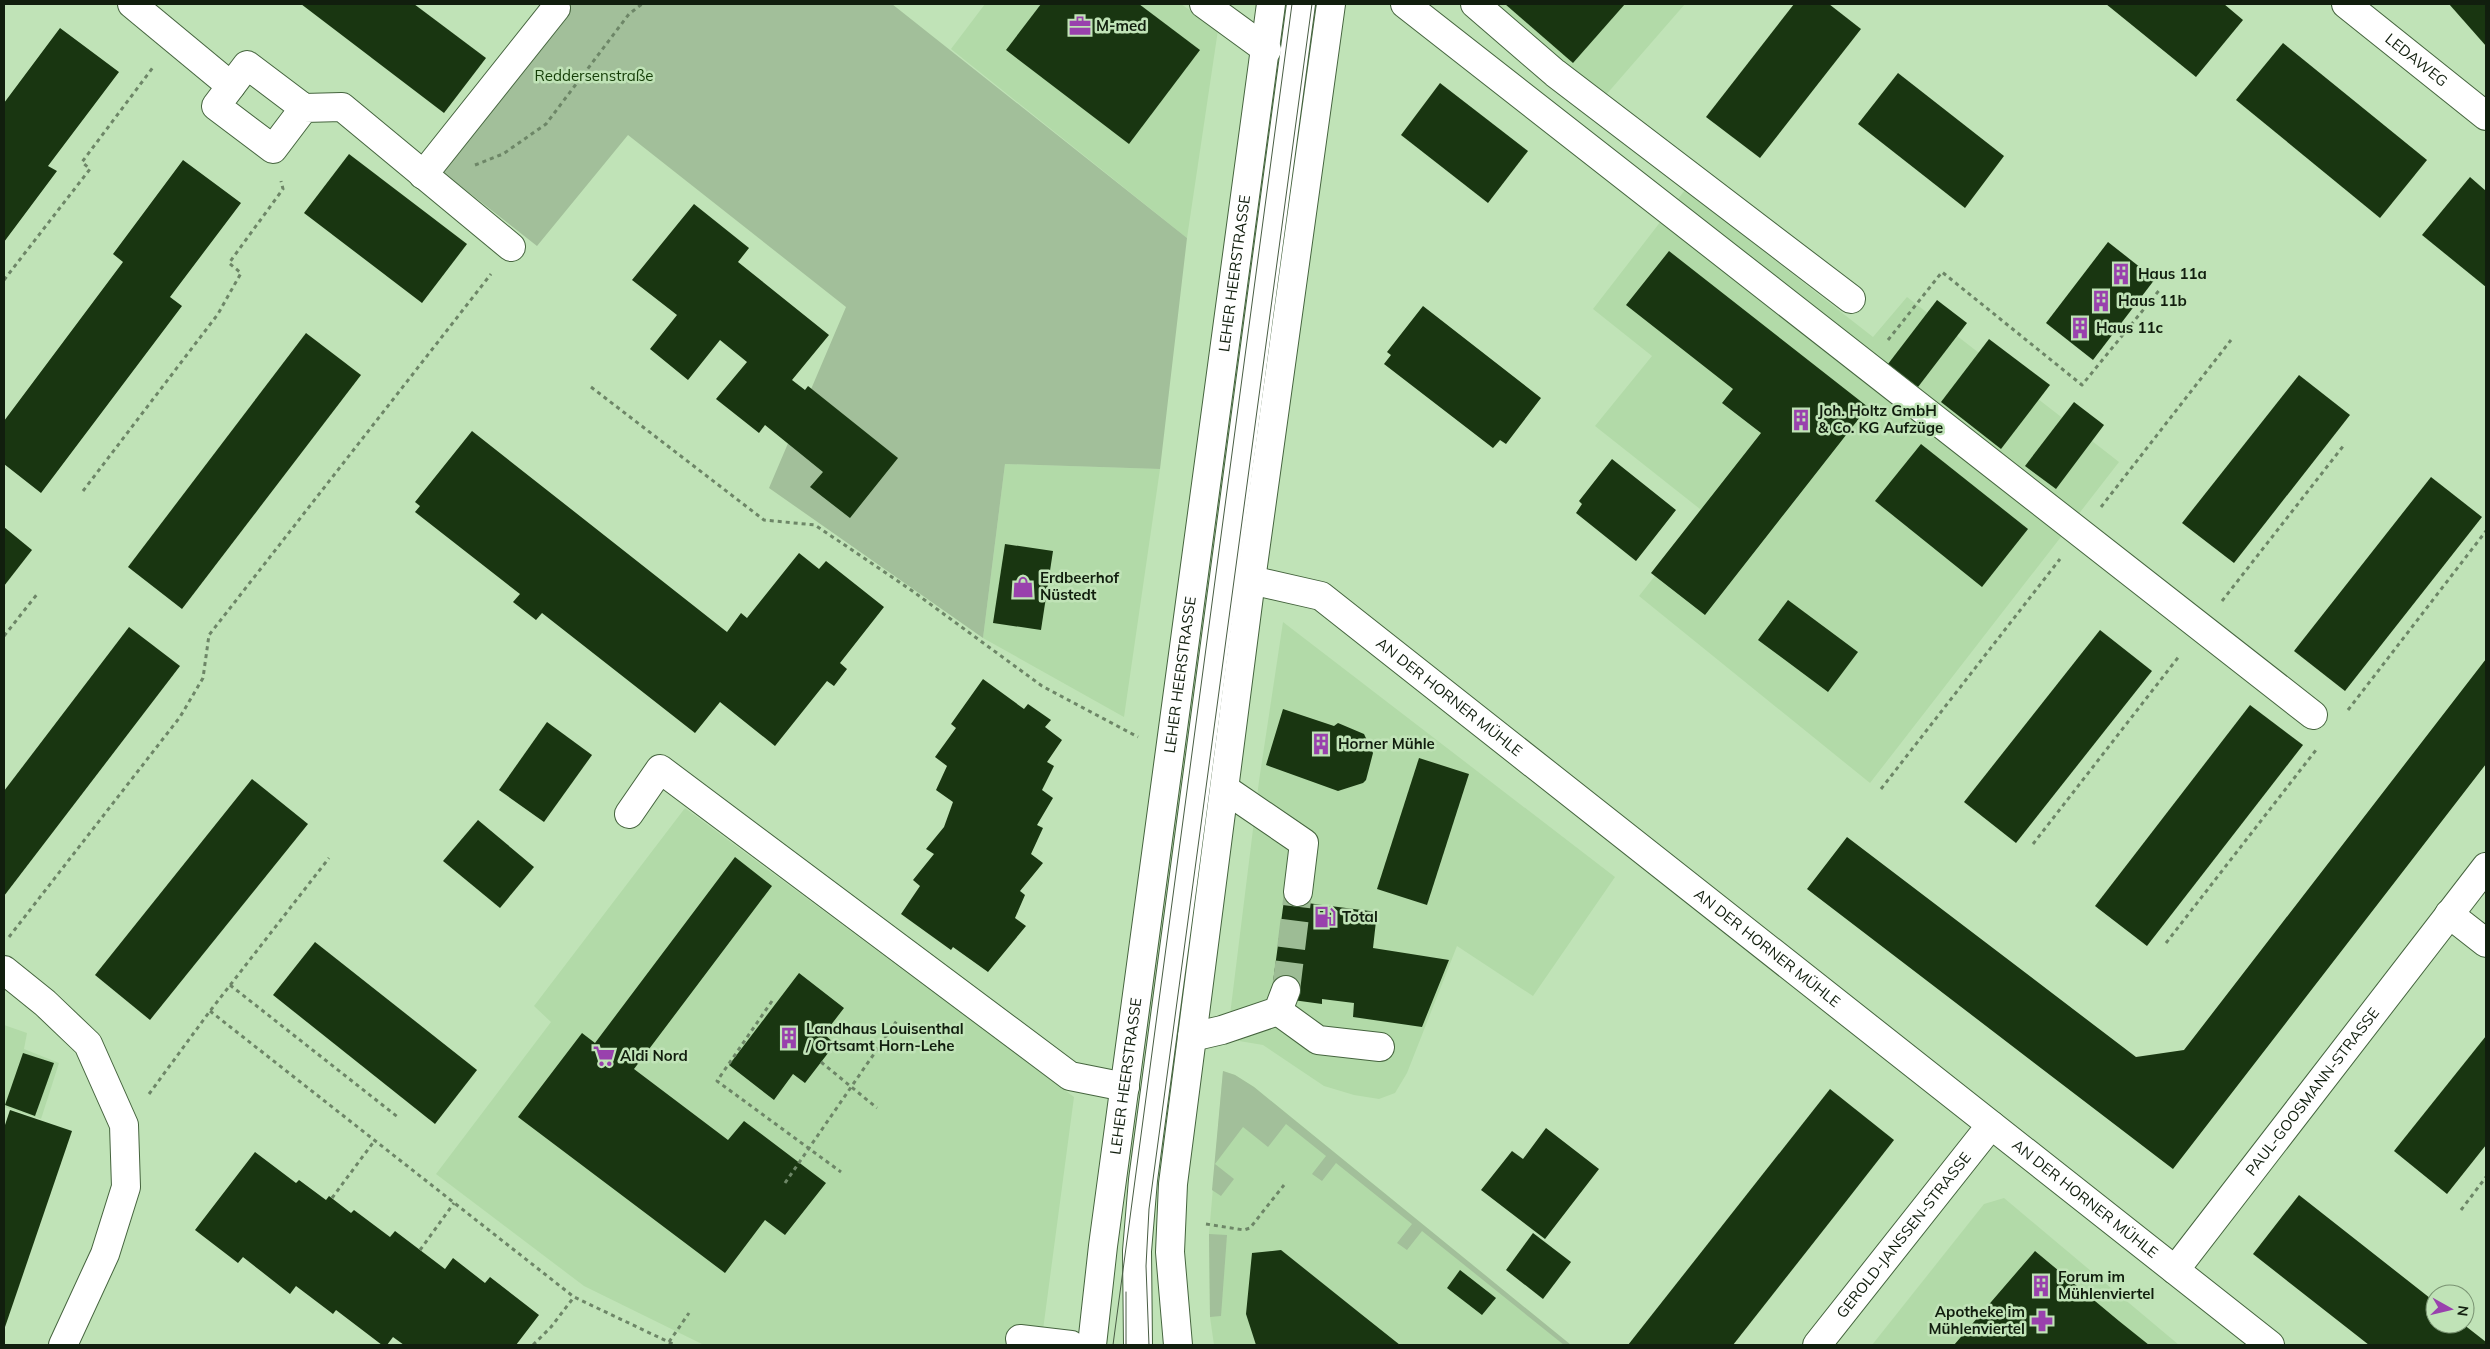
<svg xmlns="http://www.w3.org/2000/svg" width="2490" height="1349" viewBox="0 0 2490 1349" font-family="Mulish,sans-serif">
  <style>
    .built { fill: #b2daa8 }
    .green { fill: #a2bf9a }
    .building { fill: #193611 }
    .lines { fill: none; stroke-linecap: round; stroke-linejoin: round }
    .minor-tunnel { stroke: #9dbc95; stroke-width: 28; stroke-dasharray: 28 14; stroke-linecap: butt }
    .minor-casing { stroke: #45643e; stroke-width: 30 }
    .major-casing { stroke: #45643e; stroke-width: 30 }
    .path { stroke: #6d8667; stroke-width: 3; stroke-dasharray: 4 4; stroke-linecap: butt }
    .minor { stroke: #fff; stroke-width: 28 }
    .major { stroke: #fff; stroke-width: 28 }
    .tram { stroke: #495d44; stroke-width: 1 }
    .labels { text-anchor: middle; stroke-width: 5; stroke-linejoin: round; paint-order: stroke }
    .poi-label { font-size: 15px; font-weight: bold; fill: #111e0e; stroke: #c0e3b7; text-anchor: start }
    .street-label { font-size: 15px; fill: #111e0e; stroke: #c0e3b7 }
    .park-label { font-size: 15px; fill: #143d06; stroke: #c0e3b7 }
  </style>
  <rect width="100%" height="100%" fill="#c0e3b7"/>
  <!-- built -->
  <g class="built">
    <polygon points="985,4 1181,4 1218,30 1187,238 951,49"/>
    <polygon points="1493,4 1685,4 1605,96"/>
    <polygon points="1685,190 1873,337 1907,297 2119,462 1870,783 1639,596 1705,513 1595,426 1652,356 1593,309"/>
    <polygon points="1005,464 1160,469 1124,717 983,638"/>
    <polygon points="1283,622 1615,877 1533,996 1457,946 1407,1073 1395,1093 1379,1099 1354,1095 1324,1086 1263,1045 1227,1039 1259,781"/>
    <polygon points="685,808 1074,1097 1041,1345 704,1345 584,1286 436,1174 551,1022 534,1006"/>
    <polygon points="4,1025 27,1033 24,1049 59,1063 41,1119 4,1107"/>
    <polygon points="1223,1071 1235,1075 1254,1087 1571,1345 1214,1345 1210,1317 1209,1234"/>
    <polygon points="2004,1198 2179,1345 1872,1345 1984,1204"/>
  </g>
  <!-- green -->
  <g class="green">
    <polygon points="571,4 892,4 1187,238 1160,469 1005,464 983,638 769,488 846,307 628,135 537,246 440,170"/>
    <polygon points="1223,1071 1235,1075 1254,1087 1571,1345 1564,1345 1422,1231 1407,1250 1397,1243 1412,1224 1336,1163 1322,1181 1312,1174 1326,1156 1286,1124 1268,1147 1243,1127 1215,1164 1234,1179 1221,1196 1212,1190"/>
    <polygon points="1209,1234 1227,1235 1221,1316 1210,1317"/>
  </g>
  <!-- building -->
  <g class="building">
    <polygon points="301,4 414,4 486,58 444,113"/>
    <polygon points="1041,4 1139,4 1200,50 1129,144 1006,50"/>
    <polygon points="1505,4 1625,4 1573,63"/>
    <polygon points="1794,4 1829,4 1861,29 1760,158 1706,117"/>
    <polygon points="2106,4 2224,4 2243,20 2196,77"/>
    <polygon points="2449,4 2486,4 2486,46"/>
    <polygon points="60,28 119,72 48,166 57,171 4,242 4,103"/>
    <polygon points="2283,43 2427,160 2380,218 2236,100"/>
    <polygon points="1898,73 2004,156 1965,208 1858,124"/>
    <polygon points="1440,83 1528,151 1488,203 1401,135"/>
    <polygon points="349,154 467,244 422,303 304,213"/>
    <polygon points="183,160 241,203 170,297 182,306 41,493 4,464 4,421 123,262 113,254"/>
    <polygon points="2470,177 2486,191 2486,287 2422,235"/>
    <polygon points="694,204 749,248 738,262 829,335 792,380 805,390 808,386 898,458 850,518 810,487 823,472 765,425 759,433 716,399 747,362 720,340 688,380 650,349 677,315 632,280"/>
    <polygon points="2108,242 2155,279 2093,360 2046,323"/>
    <polygon points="1669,251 1868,407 1705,615 1651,573 1761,433 1722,403 1733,389 1626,305"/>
    <polygon points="1937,300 1967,323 1918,387 1888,364"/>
    <polygon points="1423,306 1541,398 1506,444 1500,440 1493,448 1384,364 1391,355 1387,352"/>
    <polygon points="306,333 361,375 182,609 128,567"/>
    <polygon points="1989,339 2050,385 2001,449 1941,402"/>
    <polygon points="2299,375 2350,415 2234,563 2182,523"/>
    <polygon points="2074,402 2104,425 2056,489 2025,466"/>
    <polygon points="472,431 727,632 741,613 747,618 799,553 819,569 826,561 884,607 840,663 847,669 834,686 827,681 775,746 720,702 695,733 542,613 536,620 513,602 520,594 415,512 420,506 415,502"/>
    <polygon points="1921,444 2028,529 1982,587 1875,501"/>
    <polygon points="1612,459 1676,510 1636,561 1576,513 1582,504 1579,501"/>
    <polygon points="2431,477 2482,517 2345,691 2294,651"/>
    <polygon points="4,527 32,550 4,586"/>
    <polygon points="1005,544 1053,551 1041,630 993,623"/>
    <polygon points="1788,600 1858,652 1828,692 1758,640"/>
    <polygon points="129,627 180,666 4,896 4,791"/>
    <polygon points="2100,630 2152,671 2016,843 1964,802"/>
    <polygon points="2486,659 2486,764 2173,1169 1807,889 1847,837 2136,1057 2184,1050"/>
    <polygon points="983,679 1024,709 1028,704 1051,720 1045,727 1062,740 1047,762 1054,766 1042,790 1053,798 1037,825 1043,828 1031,854 1043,863 1020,891 1025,895 1015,918 1026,926 988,972 953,947 951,950 901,914 920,886 913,880 934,854 926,849 944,827 953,802 936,790 947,766 935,757 956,728 951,724"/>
    <polygon points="2250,705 2303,745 2147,946 2095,906"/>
    <polygon points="1283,709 1334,726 1338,723 1364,734 1373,753 1366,780 1363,783 1338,791 1266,765"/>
    <polygon points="547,722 592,755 544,822 499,790"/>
    <polygon points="1419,758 1469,774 1427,905 1377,889"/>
    <polygon points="252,779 308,824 150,1020 95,975"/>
    <polygon points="478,820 534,867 500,908 443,861"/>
    <polygon points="735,857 772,886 634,1069 728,1140 744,1121 826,1183 785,1235 765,1220 725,1273 518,1117 582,1033 595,1043"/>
    <polygon points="1284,900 1377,912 1373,948 1449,960 1422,1027 1353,1017 1354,1003 1322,999 1322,1004 1271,997"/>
    <polygon points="315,942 477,1070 435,1124 273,995"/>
    <polygon points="799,973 844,1008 824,1034 835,1044 805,1083 793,1074 774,1100 729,1065"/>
    <polygon points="2486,1036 2486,1145 2447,1194 2394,1151"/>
    <polygon points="23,1053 54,1063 35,1116 5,1105"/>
    <polygon points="1830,1089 1894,1140 1844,1204 1733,1345 1628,1345"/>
    <polygon points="10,1110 72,1131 4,1330 4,1128"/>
    <polygon points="1546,1128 1599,1169 1545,1239 1481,1190 1512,1151 1523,1159"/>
    <polygon points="255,1152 296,1183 299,1180 326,1200 329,1196 351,1213 354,1210 390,1237 395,1231 445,1269 453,1258 485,1283 490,1277 539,1315 516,1345 404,1345 393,1337 387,1345 382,1345 336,1310 333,1314 296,1286 290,1294 243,1257 238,1263 195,1230"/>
    <polygon points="2299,1195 2435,1302 2435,1324 2463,1324 2486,1342 2486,1345 2369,1345 2253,1254"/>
    <polygon points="1533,1233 1571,1262 1543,1299 1506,1270"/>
    <polygon points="1281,1250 1361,1314 1400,1345 1256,1345 1246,1314 1252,1253"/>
    <polygon points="2035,1251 2119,1321 2149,1345 1954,1345"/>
    <polygon points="1460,1270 1496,1298 1482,1315 1447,1288"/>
  </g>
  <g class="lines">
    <!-- minor-tunnel -->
    <polyline class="minor-tunnel" points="1286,990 1298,892"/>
    <!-- minor casing -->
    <g class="minor-casing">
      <g id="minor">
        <polyline points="132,4 231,86"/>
        <polyline points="1204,4 1267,50"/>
        <polyline points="1405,4 2313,715"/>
        <polyline points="1475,4 1555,73 1851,299"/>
        <path id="s1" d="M 2346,4 L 2486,116"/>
        <polyline points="304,108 273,149 216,106 247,65 304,108 342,107 511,247"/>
        <polyline points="423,175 556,8"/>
        <path id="s2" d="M 1251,580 L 1321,596 L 2270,1345"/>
        <polyline points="1225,789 1304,843 1298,892"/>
        <polyline points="629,814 660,769 1070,1076 1125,1087"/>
        <polyline points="2449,914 2486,943"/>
        <polyline points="4,970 45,1003 88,1044 124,1125 126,1187 105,1254 63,1345"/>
        <polyline points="1278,1011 1318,1040 1380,1047"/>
        <polyline points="1192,1037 1222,1030 1278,1011 1286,990"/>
        <path id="s3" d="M 2175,1270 L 2486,867"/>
        <polyline points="1020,1339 1071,1345"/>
        <polyline points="1138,1345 1137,1251 1143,1180 1301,4"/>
        <path id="s4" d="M 1817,1345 L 1991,1125"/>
      </g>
    </g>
    <!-- major casing -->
    <g class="major-casing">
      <g id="major">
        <path id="s5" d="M 1092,1345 L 1103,1246 L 1271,4"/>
        <polyline points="1178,1345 1170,1252 1173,1184 1251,580 1331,4"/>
      </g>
    </g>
    <!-- path -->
    <g class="path">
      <polyline points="475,165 503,154 546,124 629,14 642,4"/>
      <polyline points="4,280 90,169 82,162 154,66"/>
      <polyline points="1888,340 1942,272 2082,385 2161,288"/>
      <polyline points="591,387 764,520 815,525 911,590 1042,686 1138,737"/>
      <polyline points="83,491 218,314 241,273 229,263 283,189 281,181"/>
      <polyline points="2101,507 2231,340"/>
      <polyline points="2222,601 2344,445"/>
      <polyline points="4,636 38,593"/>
      <polyline points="2348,710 2486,531"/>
      <polyline points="1881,789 2060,559"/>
      <polyline points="2033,844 2180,655"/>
      <polyline points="9,937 180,717 203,678 209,635 491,274"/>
      <polyline points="2166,943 2316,750"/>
      <polyline points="230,985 399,1118"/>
      <polyline points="772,1001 717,1081 841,1172"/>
      <polyline points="210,1011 574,1297 675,1345"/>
      <polyline points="821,1062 877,1108"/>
      <polyline points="149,1094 210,1011 329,858"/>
      <polyline points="785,1183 898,1019"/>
      <polyline points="332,1198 375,1140"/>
      <polyline points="2461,1210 2486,1177"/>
      <polyline points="1206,1224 1244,1230 1250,1228 1284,1185"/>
      <polyline points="420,1250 454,1203"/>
      <polyline points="669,1342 689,1313"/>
      <polyline points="533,1345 551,1327 574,1297"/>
    </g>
    <!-- minor -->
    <use href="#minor" class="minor"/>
    <!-- major -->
    <use href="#major" class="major"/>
    <!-- tram -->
    <g class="tram">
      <polyline points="1126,1292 1126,1345"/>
      <polyline points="1113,1345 1292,4"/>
      <polyline points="1149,1345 1146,1266 1149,1209 1312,4"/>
    </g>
  </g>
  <!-- icons -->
  <defs>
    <g id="office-bare" transform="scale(1.725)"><path d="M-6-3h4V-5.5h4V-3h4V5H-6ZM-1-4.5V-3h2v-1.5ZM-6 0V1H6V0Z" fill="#9941ad" stroke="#c0e3b7" stroke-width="2.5" paint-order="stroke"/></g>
    <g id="building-bare" transform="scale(1.725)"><path d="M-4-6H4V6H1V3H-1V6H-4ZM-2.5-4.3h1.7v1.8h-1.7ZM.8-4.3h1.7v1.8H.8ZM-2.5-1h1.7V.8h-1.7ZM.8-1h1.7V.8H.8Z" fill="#9941ad" stroke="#c0e3b7" stroke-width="2.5" paint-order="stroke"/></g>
    <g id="shop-bare" transform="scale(1.725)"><path d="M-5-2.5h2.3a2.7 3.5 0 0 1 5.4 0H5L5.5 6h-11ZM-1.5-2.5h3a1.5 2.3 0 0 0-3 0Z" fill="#9941ad" stroke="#c0e3b7" stroke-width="2.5" paint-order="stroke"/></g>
    <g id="fuel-bare" transform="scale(1.725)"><path d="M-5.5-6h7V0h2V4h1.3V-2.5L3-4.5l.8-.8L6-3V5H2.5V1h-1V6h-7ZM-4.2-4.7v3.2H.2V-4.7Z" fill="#9941ad" stroke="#c0e3b7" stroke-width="2.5" paint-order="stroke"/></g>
    <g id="supermarket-bare" transform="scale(1.725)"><path d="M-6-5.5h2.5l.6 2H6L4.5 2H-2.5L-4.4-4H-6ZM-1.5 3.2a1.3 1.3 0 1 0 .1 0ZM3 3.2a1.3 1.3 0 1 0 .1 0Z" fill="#9941ad" stroke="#c0e3b7" stroke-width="2.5" paint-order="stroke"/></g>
    <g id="pharmacy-bare" transform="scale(1.725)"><path d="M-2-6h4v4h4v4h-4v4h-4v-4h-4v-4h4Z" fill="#9941ad" stroke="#c0e3b7" stroke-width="2.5" paint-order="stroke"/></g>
  </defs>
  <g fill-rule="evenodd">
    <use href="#office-bare" x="1080" y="26"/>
    <use href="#building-bare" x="2121" y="274"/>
    <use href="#building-bare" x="2101" y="301"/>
    <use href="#building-bare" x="2080" y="328"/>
    <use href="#building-bare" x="1801" y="420"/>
    <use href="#shop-bare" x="1023" y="587"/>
    <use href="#building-bare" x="1321" y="744"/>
    <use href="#fuel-bare" x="1325" y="917"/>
    <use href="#building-bare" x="789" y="1038"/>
    <use href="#supermarket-bare" x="604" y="1056"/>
    <use href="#building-bare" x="2041" y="1286"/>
    <use href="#pharmacy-bare" x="2042" y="1321"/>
  </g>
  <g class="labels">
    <!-- poi labels -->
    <g class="poi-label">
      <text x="1096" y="31">M-med</text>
      <text x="2138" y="279">Haus 11a</text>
      <text x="2118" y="306">Haus 11b</text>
      <text x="2096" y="333">Haus 11c</text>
      <text x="1818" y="416">Joh. Holtz GmbH<tspan x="1818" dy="17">&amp; Co. KG Aufzüge</tspan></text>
      <text x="1040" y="583">Erdbeerhof<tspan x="1040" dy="17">Nüstedt</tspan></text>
      <text x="1338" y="749">Horner Mühle</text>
      <text x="1342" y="922">Total</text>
      <text x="806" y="1034">Landhaus Louisenthal<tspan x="806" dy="17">/ Ortsamt Horn-Lehe</tspan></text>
      <text x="620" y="1061">Aldi Nord</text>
      <text x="2058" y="1282">Forum im<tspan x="2058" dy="17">Mühlenviertel</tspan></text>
      <text x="2025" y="1317" text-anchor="end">Apotheke im<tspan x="2025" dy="17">Mühlenviertel</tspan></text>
    </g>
    <!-- street labels -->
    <g class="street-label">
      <text dy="5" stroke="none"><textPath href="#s1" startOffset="90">LEDAWEG</textPath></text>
      <text dy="5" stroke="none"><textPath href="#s5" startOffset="1081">LEHER HEERSTRASSE</textPath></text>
      <text dy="5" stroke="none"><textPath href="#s5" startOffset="676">LEHER HEERSTRASSE</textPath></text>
      <text dy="5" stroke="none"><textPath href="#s2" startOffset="235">AN DER HORNER MÜHLE</textPath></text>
      <text dy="5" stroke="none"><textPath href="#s2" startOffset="640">AN DER HORNER MÜHLE</textPath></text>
      <text dy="5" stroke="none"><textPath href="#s5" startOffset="271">LEHER HEERSTRASSE</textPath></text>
      <text dy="5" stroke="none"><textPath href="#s3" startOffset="225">PAUL-GOOSMANN-STRASSE</textPath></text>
      <text dy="5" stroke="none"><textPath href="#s2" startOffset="1045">AN DER HORNER MÜHLE</textPath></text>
      <text dy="5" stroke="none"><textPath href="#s4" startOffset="140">GEROLD-JANSSEN-STRASSE</textPath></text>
    </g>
    <!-- park labels -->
    <g class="park-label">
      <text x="594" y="81">Reddersenstraße</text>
    </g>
  </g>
  <!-- border -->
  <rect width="2490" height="1349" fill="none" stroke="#111e0e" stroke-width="10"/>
  <!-- north arrow -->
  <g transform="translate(2450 1309) rotate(98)"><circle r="24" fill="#c0e3b7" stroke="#7a9473"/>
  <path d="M0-4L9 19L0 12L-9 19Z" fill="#9941ad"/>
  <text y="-8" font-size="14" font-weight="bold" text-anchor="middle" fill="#111e0e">N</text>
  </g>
</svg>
